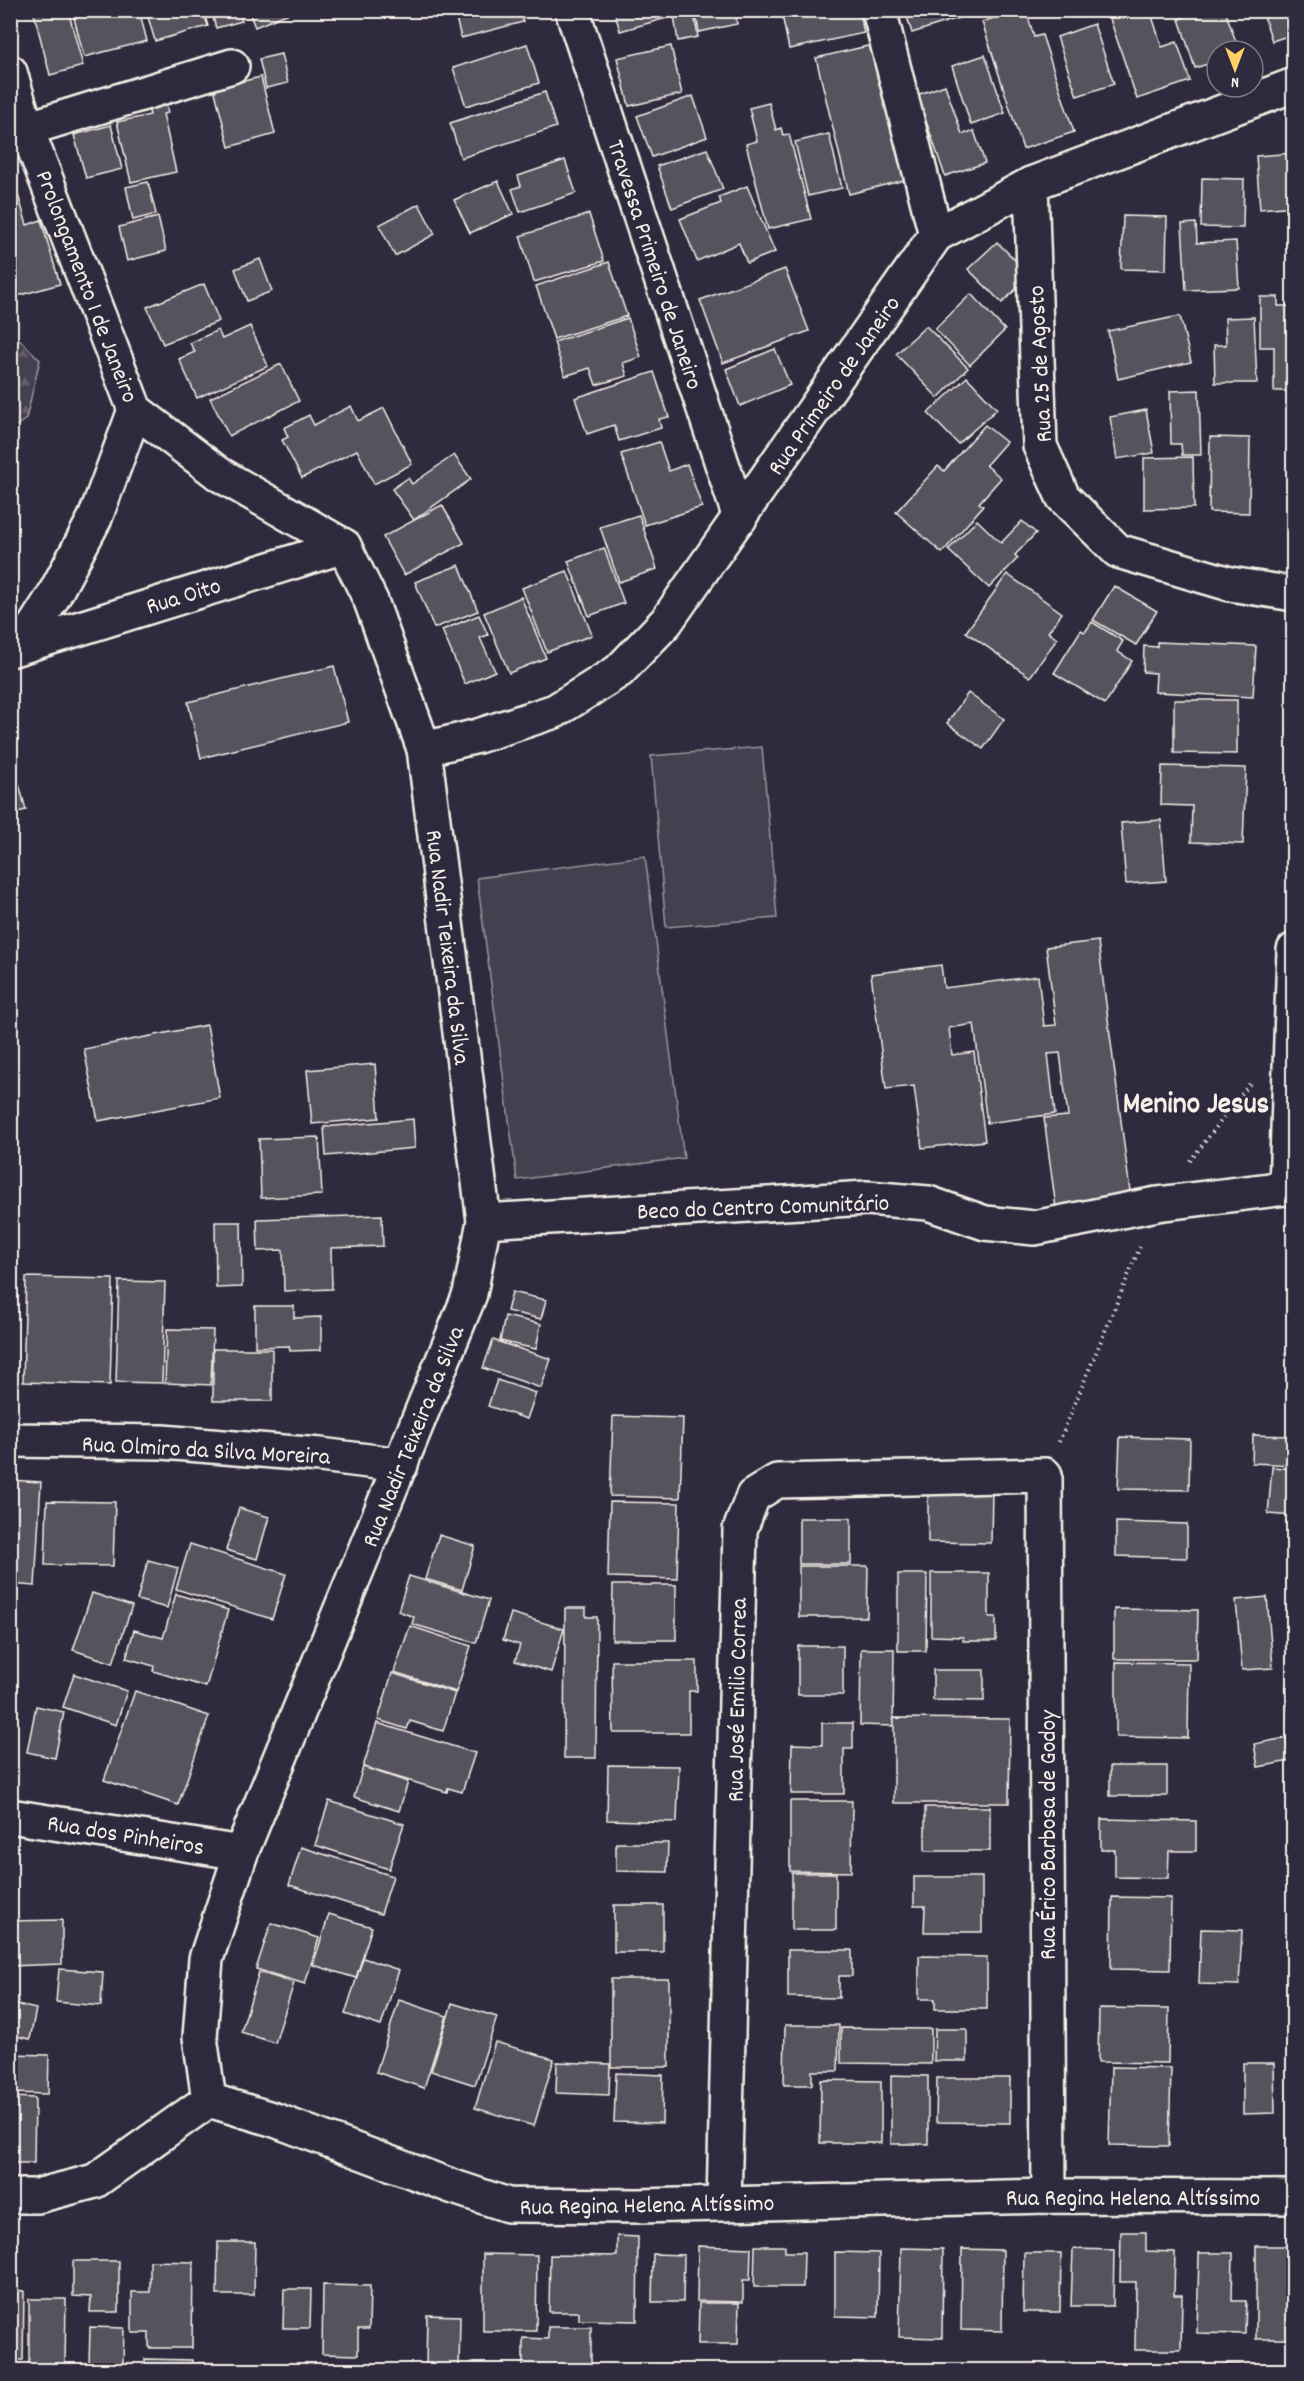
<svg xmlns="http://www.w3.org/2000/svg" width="1304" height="2381" viewBox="0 0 1304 2381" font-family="Dekko,sans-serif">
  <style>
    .forest { fill: url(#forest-firs); stroke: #9c989c; stroke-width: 1.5 }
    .pitch { fill: #454050; stroke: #9c989c; stroke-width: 1.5 }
    .building { fill: #56525f; stroke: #f4f1e8; stroke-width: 1.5 }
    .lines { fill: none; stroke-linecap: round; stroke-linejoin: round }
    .minor-casing { stroke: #f4f1e8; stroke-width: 38 }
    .path { stroke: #f4f1e8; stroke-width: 4; stroke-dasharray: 1.5 4.5; stroke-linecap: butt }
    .minor { stroke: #2f2a3d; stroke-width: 33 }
    .labels { text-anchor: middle; stroke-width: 4.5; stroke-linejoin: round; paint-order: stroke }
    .street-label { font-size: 24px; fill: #f4f1e8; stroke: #2f2a3d }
    .district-label { font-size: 30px; font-weight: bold; fill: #f4f1e8; stroke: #2f2a3d }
  </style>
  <defs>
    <pattern id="forest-firs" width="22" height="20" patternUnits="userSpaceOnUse" patternTransform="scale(1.5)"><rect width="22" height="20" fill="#454050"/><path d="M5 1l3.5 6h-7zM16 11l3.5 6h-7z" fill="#605c69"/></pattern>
  </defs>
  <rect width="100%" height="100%" fill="#2f2a3d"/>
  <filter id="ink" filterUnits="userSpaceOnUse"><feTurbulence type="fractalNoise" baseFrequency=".0167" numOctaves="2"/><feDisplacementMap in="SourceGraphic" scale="12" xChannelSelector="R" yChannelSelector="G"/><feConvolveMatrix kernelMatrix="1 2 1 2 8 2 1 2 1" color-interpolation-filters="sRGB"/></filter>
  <g filter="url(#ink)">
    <!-- forest -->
    <polygon class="forest" points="10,330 40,360 26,419 11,429"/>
    <!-- pitch -->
    <g class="pitch">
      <polygon points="762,747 777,918 666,927 651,756"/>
      <polygon points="645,856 684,1158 517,1180 477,878"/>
    </g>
    <!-- building -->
    <g class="building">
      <polygon points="33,10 68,10 83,66 50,75"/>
      <polygon points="72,10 139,10 147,41 84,57"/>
      <polygon points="146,10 203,10 208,26 155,41"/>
      <polygon points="211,10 239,10 242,21 216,28"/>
      <polygon points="248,10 294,10 294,11 255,27"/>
      <polygon points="454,10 520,10 523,22 461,38"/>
      <polygon points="614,10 672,10 674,16 620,31"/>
      <polygon points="695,10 735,10 737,24 699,32"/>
      <polygon points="781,10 859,10 864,33 789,49"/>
      <polygon points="905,10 966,10 968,15 912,33"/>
      <polygon points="1017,10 1026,10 1034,37 1042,35 1074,132 1023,149 982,22"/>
      <polygon points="1107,10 1150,10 1162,47 1177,42 1190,81 1137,99"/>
      <polygon points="1204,10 1225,10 1239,51 1217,51 1217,61 1195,68 1179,19"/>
      <polygon points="1262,10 1294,10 1294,34 1272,41"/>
      <polygon points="694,14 698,37 678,41 674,16"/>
      <polygon points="1094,24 1114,84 1077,96 1057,37"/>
      <polygon points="527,44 539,83 466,106 453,68"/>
      <polygon points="872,45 905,180 849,194 816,58"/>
      <polygon points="671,46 682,94 629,106 617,58"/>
      <polygon points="281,54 288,83 266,88 259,59"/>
      <polygon points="985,55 1005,113 971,125 952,66"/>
      <polygon points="261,77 275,134 229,147 214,88"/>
      <polygon points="945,85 962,134 974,131 985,163 945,176 917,95"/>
      <polygon points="163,92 168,113 163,114 176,172 131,182 117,122 150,115 145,96"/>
      <polygon points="545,92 556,127 461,158 450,123"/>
      <polygon points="693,96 707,137 652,157 637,116"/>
      <polygon points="769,103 776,130 781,128 783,135 789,134 811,219 768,229 746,144 757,141 749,108"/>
      <polygon points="111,125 122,169 86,178 74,135"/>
      <polygon points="829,134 842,188 808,196 795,142"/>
      <polygon points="707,149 723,189 672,208 657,166"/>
      <polygon points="1294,153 1294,206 1260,209 1256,156"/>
      <polygon points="565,160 576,193 520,212 512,189 521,186 518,176"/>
      <polygon points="10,168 27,225 41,220 60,284 10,298"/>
      <polygon points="1202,178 1244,179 1243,228 1201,227"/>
      <polygon points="498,181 513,214 470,233 454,200"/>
      <polygon points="148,182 156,214 133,220 126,187"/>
      <polygon points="747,186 775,252 747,263 739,243 697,261 680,219 721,203 719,197"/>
      <polygon points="419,204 435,234 395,256 379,225"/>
      <polygon points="589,214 604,261 534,282 520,236"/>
      <polygon points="1123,216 1167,217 1166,270 1121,269"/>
      <polygon points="158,217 166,251 127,261 119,227"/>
      <polygon points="1196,223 1197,243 1236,241 1239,288 1186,290 1182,224"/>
      <polygon points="997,242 1030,275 1002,303 968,269"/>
      <polygon points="260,259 272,291 247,301 235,269"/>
      <polygon points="609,262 627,316 554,339 536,286"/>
      <polygon points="785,269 809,331 723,363 700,300"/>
      <polygon points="204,284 219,321 163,344 147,307"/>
      <polygon points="971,294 1005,330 970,365 935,329"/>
      <polygon points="1260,297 1278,297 1278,306 1294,306 1294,391 1274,391 1274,347 1260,347"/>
      <polygon points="1180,316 1191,362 1118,379 1108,331"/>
      <polygon points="1254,317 1257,383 1215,383 1214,345 1226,345 1225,318"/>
      <polygon points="628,318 641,357 623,363 627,376 596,385 590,368 565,376 554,342"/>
      <polygon points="250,326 268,366 197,398 179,359 195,352 190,343 218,330 222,339"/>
      <polygon points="926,326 968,368 938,398 896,354"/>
      <polygon points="775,349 790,385 740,406 726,369"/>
      <polygon points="281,364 299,401 229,436 210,398"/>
      <polygon points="654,372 669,417 659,419 661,428 619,441 614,425 587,434 575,398"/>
      <polygon points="967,377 997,409 958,444 928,413"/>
      <polygon points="1199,390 1201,455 1182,455 1181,444 1171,444 1170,391"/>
      <polygon points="351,406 358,421 384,408 412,464 374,484 357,450 302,478 282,440 288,437 284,428 309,415 314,425"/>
      <polygon points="1146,410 1154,453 1117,459 1110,417"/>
      <polygon points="985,425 1006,442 986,465 1001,478 979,503 983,506 942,553 896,512 938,466 944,471"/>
      <polygon points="1210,437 1250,438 1249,513 1209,512"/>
      <polygon points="659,442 669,471 687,464 702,507 645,525 621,454"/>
      <polygon points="454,455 471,479 414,520 392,489 408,478 412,484"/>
      <polygon points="1193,457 1194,508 1144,509 1144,458"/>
      <polygon points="442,505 464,543 404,575 383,537"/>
      <polygon points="639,515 657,569 619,582 600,527"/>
      <polygon points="977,520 1001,543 1022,521 1036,533 1015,555 1018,558 989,588 948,550"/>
      <polygon points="604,548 624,603 589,616 568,561"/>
      <polygon points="459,565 478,611 434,628 415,582"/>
      <polygon points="567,571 592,635 547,652 522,588"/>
      <polygon points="1007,574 1062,613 1048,632 1057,639 1030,677 966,632"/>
      <polygon points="1114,586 1157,611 1136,645 1093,620"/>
      <polygon points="521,597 546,658 509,673 484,613"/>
      <polygon points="479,615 488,635 480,638 495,671 465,684 442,630"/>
      <polygon points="1092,622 1123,641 1117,651 1132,661 1105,704 1054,673 1081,630 1085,632"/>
      <polygon points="1157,642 1256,646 1253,697 1155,692 1156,673 1143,672 1144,646 1157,647"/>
      <polygon points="334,666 348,722 201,758 188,702"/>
      <polygon points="968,693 1004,719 983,749 947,723"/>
      <polygon points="1174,700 1237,700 1237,754 1174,753"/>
      <polygon points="10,751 26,810 10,814"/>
      <polygon points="1162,766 1246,768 1243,844 1191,842 1192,806 1161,805"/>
      <polygon points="1161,820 1166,881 1126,884 1121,823"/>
      <polygon points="1098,941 1131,1199 1056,1208 1044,1118 1068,1116 1060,1053 1048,1054 1055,1114 987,1123 974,1024 949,1028 952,1055 974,1052 985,1141 922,1148 914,1086 886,1089 871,974 941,965 944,988 1038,976 1044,1026 1056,1025 1046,947"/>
      <polygon points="207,1025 220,1098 98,1121 84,1049"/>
      <polygon points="375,1064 379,1118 312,1124 307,1070"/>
      <polygon points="413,1119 415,1148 326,1156 324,1127"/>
      <polygon points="319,1137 322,1195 261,1198 259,1139"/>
      <polygon points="382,1215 383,1246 331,1248 332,1289 284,1291 283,1250 258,1251 257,1219"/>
      <polygon points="215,1222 241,1222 242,1287 216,1288"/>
      <polygon points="26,1277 113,1279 110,1385 23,1382"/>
      <polygon points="119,1281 165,1282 162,1383 116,1382"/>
      <polygon points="512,1292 546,1300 541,1319 507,1311"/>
      <polygon points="255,1306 294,1306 294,1318 321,1317 321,1350 290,1351 289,1346 255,1347"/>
      <polygon points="505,1316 541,1324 536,1349 500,1341"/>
      <polygon points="167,1329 213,1330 211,1385 165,1383"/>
      <polygon points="493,1340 551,1359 541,1388 483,1368"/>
      <rect x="213" y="1349" width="59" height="52"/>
      <polygon points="497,1380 536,1393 527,1419 488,1406"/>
      <polygon points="1293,1400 1294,1465 1252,1463 1253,1435 1291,1436"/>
      <polygon points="613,1416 683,1418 680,1498 610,1496"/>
      <polygon points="1120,1437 1190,1439 1189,1490 1118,1489"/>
      <polygon points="1272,1467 1294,1469 1294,1516 1268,1514"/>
      <polygon points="10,1480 41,1482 35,1586 10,1584"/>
      <polygon points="944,1488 992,1489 991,1543 928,1542 928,1494 944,1494"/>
      <polygon points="47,1501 115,1502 113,1566 45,1565"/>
      <polygon points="610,1502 679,1503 677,1579 608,1577"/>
      <polygon points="239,1508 269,1517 257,1559 226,1550"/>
      <rect x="799" y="1518" width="52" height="46"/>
      <polygon points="1116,1522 1187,1524 1187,1558 1116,1556"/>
      <polygon points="439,1535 475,1546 462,1590 425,1579"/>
      <polygon points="190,1544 286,1574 272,1619 176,1589"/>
      <polygon points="148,1560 178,1568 167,1608 137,1600"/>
      <polygon points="799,1566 868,1566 867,1617 799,1617"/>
      <polygon points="931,1573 989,1573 989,1617 996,1617 996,1641 963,1641 963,1637 931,1636"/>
      <polygon points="898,1574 927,1574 926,1651 898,1651"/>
      <polygon points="409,1576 489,1600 476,1643 412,1624 414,1617 398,1611"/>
      <polygon points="613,1585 676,1585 676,1640 612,1640"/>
      <polygon points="92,1593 132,1606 113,1663 73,1650"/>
      <polygon points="176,1594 228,1610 206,1687 153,1671 154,1666 126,1658 134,1630 163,1638"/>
      <polygon points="1267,1597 1273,1668 1242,1670 1236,1600"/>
      <polygon points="565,1608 586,1608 586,1617 597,1617 596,1758 564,1758"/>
      <polygon points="1114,1609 1198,1610 1197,1659 1114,1659"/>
      <polygon points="511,1613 564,1629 551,1672 515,1661 520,1645 503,1640"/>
      <polygon points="410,1626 471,1646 456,1692 394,1672"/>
      <rect x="798" y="1646" width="45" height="49"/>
      <polygon points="861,1649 894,1649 893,1726 860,1725"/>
      <polygon points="612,1661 697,1661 697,1691 689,1691 689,1733 613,1733"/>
      <polygon points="1116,1662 1189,1663 1188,1738 1116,1737"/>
      <polygon points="933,1670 984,1670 984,1701 933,1700"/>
      <polygon points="392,1673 455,1693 443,1731 410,1721 407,1729 378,1720"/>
      <polygon points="74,1674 127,1691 116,1725 63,1707"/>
      <polygon points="1294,1686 1294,1727 1291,1727 1286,1687"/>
      <polygon points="135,1691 209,1716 178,1805 104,1780"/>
      <polygon points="36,1706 64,1712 55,1758 27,1752"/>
      <polygon points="10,1713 16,1713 13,1768 10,1768"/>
      <polygon points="894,1718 1010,1719 1009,1803 894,1803"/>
      <polygon points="377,1723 475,1753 462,1792 448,1788 447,1792 363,1767"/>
      <polygon points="822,1723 853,1723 853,1749 844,1749 844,1794 791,1794 792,1744 822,1745"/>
      <polygon points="1286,1738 1290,1761 1258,1767 1254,1744"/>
      <polygon points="608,1765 679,1766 677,1822 607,1820"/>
      <rect x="1110" y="1766" width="57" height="30"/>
      <polygon points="363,1767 408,1782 399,1811 354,1797"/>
      <polygon points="329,1801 404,1824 389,1869 315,1845"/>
      <polygon points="790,1801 852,1801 851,1872 790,1871"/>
      <rect x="925" y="1807" width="65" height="44"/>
      <polygon points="1101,1819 1196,1821 1196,1851 1169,1851 1168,1878 1115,1877 1115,1850 1101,1850"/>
      <polygon points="616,1843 668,1843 667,1872 616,1871"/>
      <polygon points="301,1847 393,1876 381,1914 289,1885"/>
      <rect x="792" y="1873" width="44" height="57"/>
      <polygon points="914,1877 982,1877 982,1932 924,1932 925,1906 914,1906"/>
      <polygon points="1112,1897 1171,1898 1170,1970 1111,1969"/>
      <rect x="614" y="1905" width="49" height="47"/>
      <polygon points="329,1914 372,1927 356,1978 313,1965"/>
      <polygon points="62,1920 62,1964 10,1966 10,1921"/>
      <polygon points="271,1923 319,1938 305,1984 256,1969"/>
      <polygon points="1201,1929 1242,1930 1239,1985 1199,1984"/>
      <polygon points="788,1950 852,1950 852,1976 839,1976 839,1998 788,1997"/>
      <polygon points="919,1956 987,1957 987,2009 935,2009 935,1999 919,1999"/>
      <polygon points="363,1958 399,1970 381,2026 345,2014"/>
      <polygon points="59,1969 103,1972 101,2006 56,2002"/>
      <polygon points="259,1972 294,1983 275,2043 241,2032"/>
      <rect x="611" y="1979" width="58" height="88"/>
      <polygon points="399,2000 447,2016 424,2088 376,2072"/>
      <polygon points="10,2003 36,2009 30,2039 10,2035"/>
      <polygon points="452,2003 497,2017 475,2085 431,2071"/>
      <polygon points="1099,2008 1169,2009 1168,2063 1098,2062"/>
      <polygon points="785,2025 839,2025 838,2071 812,2071 812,2085 784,2085"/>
      <polygon points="841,2028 931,2029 931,2064 841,2063"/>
      <polygon points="935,2029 967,2029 967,2061 934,2061"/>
      <polygon points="495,2042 554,2059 534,2126 475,2108"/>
      <polygon points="10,2054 49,2055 48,2094 10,2093"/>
      <polygon points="557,2062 610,2064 609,2095 556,2093"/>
      <polygon points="1243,2063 1274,2063 1275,2113 1243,2114"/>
      <polygon points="1111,2067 1171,2068 1169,2146 1109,2145"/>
      <polygon points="616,2073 663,2075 662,2123 614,2122"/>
      <polygon points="891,2075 928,2076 928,2144 891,2144"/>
      <polygon points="937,2078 1010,2078 1010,2123 936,2122"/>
      <polygon points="821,2080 881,2081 881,2143 820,2143"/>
      <polygon points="10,2097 35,2098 34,2163 10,2163"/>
      <polygon points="1121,2232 1146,2232 1146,2251 1175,2252 1174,2295 1182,2295 1181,2350 1135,2350 1136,2282 1120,2282"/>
      <polygon points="617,2236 638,2237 637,2321 579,2320 579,2312 549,2312 550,2255 617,2256"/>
      <polygon points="218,2242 255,2242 254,2295 217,2295"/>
      <polygon points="698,2246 751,2248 750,2280 743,2280 743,2302 697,2301"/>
      <polygon points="755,2246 785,2246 785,2252 804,2252 803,2287 754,2287"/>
      <rect x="1256" y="2246" width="38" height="93"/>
      <polygon points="901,2248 943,2249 942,2338 899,2337"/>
      <polygon points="962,2249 1003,2250 1002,2331 961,2330"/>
      <polygon points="1073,2249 1114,2250 1113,2306 1071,2306"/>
      <polygon points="835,2252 879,2253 878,2317 835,2316"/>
      <polygon points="1024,2253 1061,2253 1060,2312 1023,2312"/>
      <polygon points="1199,2253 1233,2253 1232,2301 1246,2301 1245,2334 1197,2333"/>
      <polygon points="483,2254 537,2255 536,2331 483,2331"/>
      <polygon points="653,2254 684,2255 683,2302 652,2302"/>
      <polygon points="73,2261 119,2261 119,2312 90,2312 91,2297 73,2296"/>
      <polygon points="150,2261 193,2262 192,2348 149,2348 149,2333 132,2333 132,2292 150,2292"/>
      <polygon points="323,2285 370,2286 369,2329 358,2329 358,2355 322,2354"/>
      <polygon points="284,2289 311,2289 310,2328 283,2328"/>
      <polygon points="10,2290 24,2291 23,2360 10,2360"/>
      <polygon points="29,2299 66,2299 65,2365 29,2365"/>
      <polygon points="699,2303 739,2303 738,2344 698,2344"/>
      <polygon points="427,2315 460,2316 459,2370 426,2369"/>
      <polygon points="90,2327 124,2328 123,2366 89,2365"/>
      <polygon points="548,2327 591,2327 591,2370 523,2369 523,2338 548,2339"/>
      <polygon points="145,2359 192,2360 192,2370 145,2370"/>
      <rect x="198" y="2363" width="51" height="7"/>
      <polygon points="1224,2364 1243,2365 1242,2370 1224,2370"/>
    </g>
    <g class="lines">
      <!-- minor casing -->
      <g class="minor-casing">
        <g id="minor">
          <polyline points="572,10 740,518"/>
          <polyline points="879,10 936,235"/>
          <polyline points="10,72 27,130 135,410 219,474 344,546 371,601 424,749 484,1221 470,1294 241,1853 206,1959 200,2037 209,2100"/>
          <polyline points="10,134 232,66"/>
          <polyline points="1031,184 1040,446 1063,497 1118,551 1230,584 1294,594"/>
          <polyline points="23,644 53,597 95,518 135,410"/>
          <polyline points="10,650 344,546"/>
          <polyline points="424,749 478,736 555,711 619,671 666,622 936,235 1031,184 1294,85"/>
          <polyline points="1286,1188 1294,950"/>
          <polyline points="484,1221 867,1198 928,1203 985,1223 1034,1228 1157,1204 1286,1188"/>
          <polyline points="10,1440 162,1442 320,1455 401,1465"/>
          <polyline points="10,1816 241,1853"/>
          <polyline points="10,2196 37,2196 95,2181 209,2100 275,2120 451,2186 508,2205 639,2206 1049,2196 1294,2197"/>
          <polyline points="724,2204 740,1530 753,1496 777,1481 1045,1475 1049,2196"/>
        </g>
      </g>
      <!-- path -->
      <g class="path">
        <polyline points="1190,1161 1252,1081"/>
        <polyline points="1059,1442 1140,1247"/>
      </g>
      <!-- minor -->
      <use href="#minor" class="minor"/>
    </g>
  </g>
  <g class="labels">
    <!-- street labels -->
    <g class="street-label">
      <text transform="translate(656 264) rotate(72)" y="8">Travessa Primeiro de Janeiro</text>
      <text transform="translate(88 286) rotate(69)" y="8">Prolongamento 1 de Janeiro</text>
      <text transform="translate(1039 364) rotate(-93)" y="8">Rua 25 de Agosto</text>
      <text transform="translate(833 385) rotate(-55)" y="8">Rua Primeiro de Janeiro</text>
      <text transform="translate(183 595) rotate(-17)" y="8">Rua Oito</text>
      <text transform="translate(449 947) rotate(83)" y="8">Rua Nadir Teixeira da Silva</text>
      <text transform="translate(763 1206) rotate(-2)" y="8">Beco do Centro Comunitário</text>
      <text transform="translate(412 1436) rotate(-68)" y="8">Rua Nadir Teixeira da Silva</text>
      <text transform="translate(206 1449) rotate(3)" y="8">Rua Olmiro da Silva Moreira</text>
      <text transform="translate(736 1700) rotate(-89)" y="8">Rua José Emilio Correa</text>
      <text transform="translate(126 1834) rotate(9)" y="8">Rua dos Pinheiros</text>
      <text transform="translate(1047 1835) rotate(-90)" y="8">Rua Érico Barbosa de Godoy</text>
      <text x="1133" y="2205">Rua Regina Helena Altíssimo</text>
      <text transform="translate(647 2204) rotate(-1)" y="8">Rua Regina Helena Altíssimo</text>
    </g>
    <!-- district labels -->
    <g class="district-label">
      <text x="1196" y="1112">Menino Jesus</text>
    </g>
  </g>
  <!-- margin -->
  <rect width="1304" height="2381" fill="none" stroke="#2f2a3d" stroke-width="36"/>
  <rect x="18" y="18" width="1268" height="2345" fill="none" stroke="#f4f1e8" stroke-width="2" filter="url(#ink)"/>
  <!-- north arrow -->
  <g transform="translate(1235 69) rotate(180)"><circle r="28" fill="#2f2a3d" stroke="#7e7a81" stroke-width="1.5"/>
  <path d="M0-4.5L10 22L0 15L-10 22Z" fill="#ffd166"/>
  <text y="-9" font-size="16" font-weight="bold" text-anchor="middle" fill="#f4f1e8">N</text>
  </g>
</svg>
